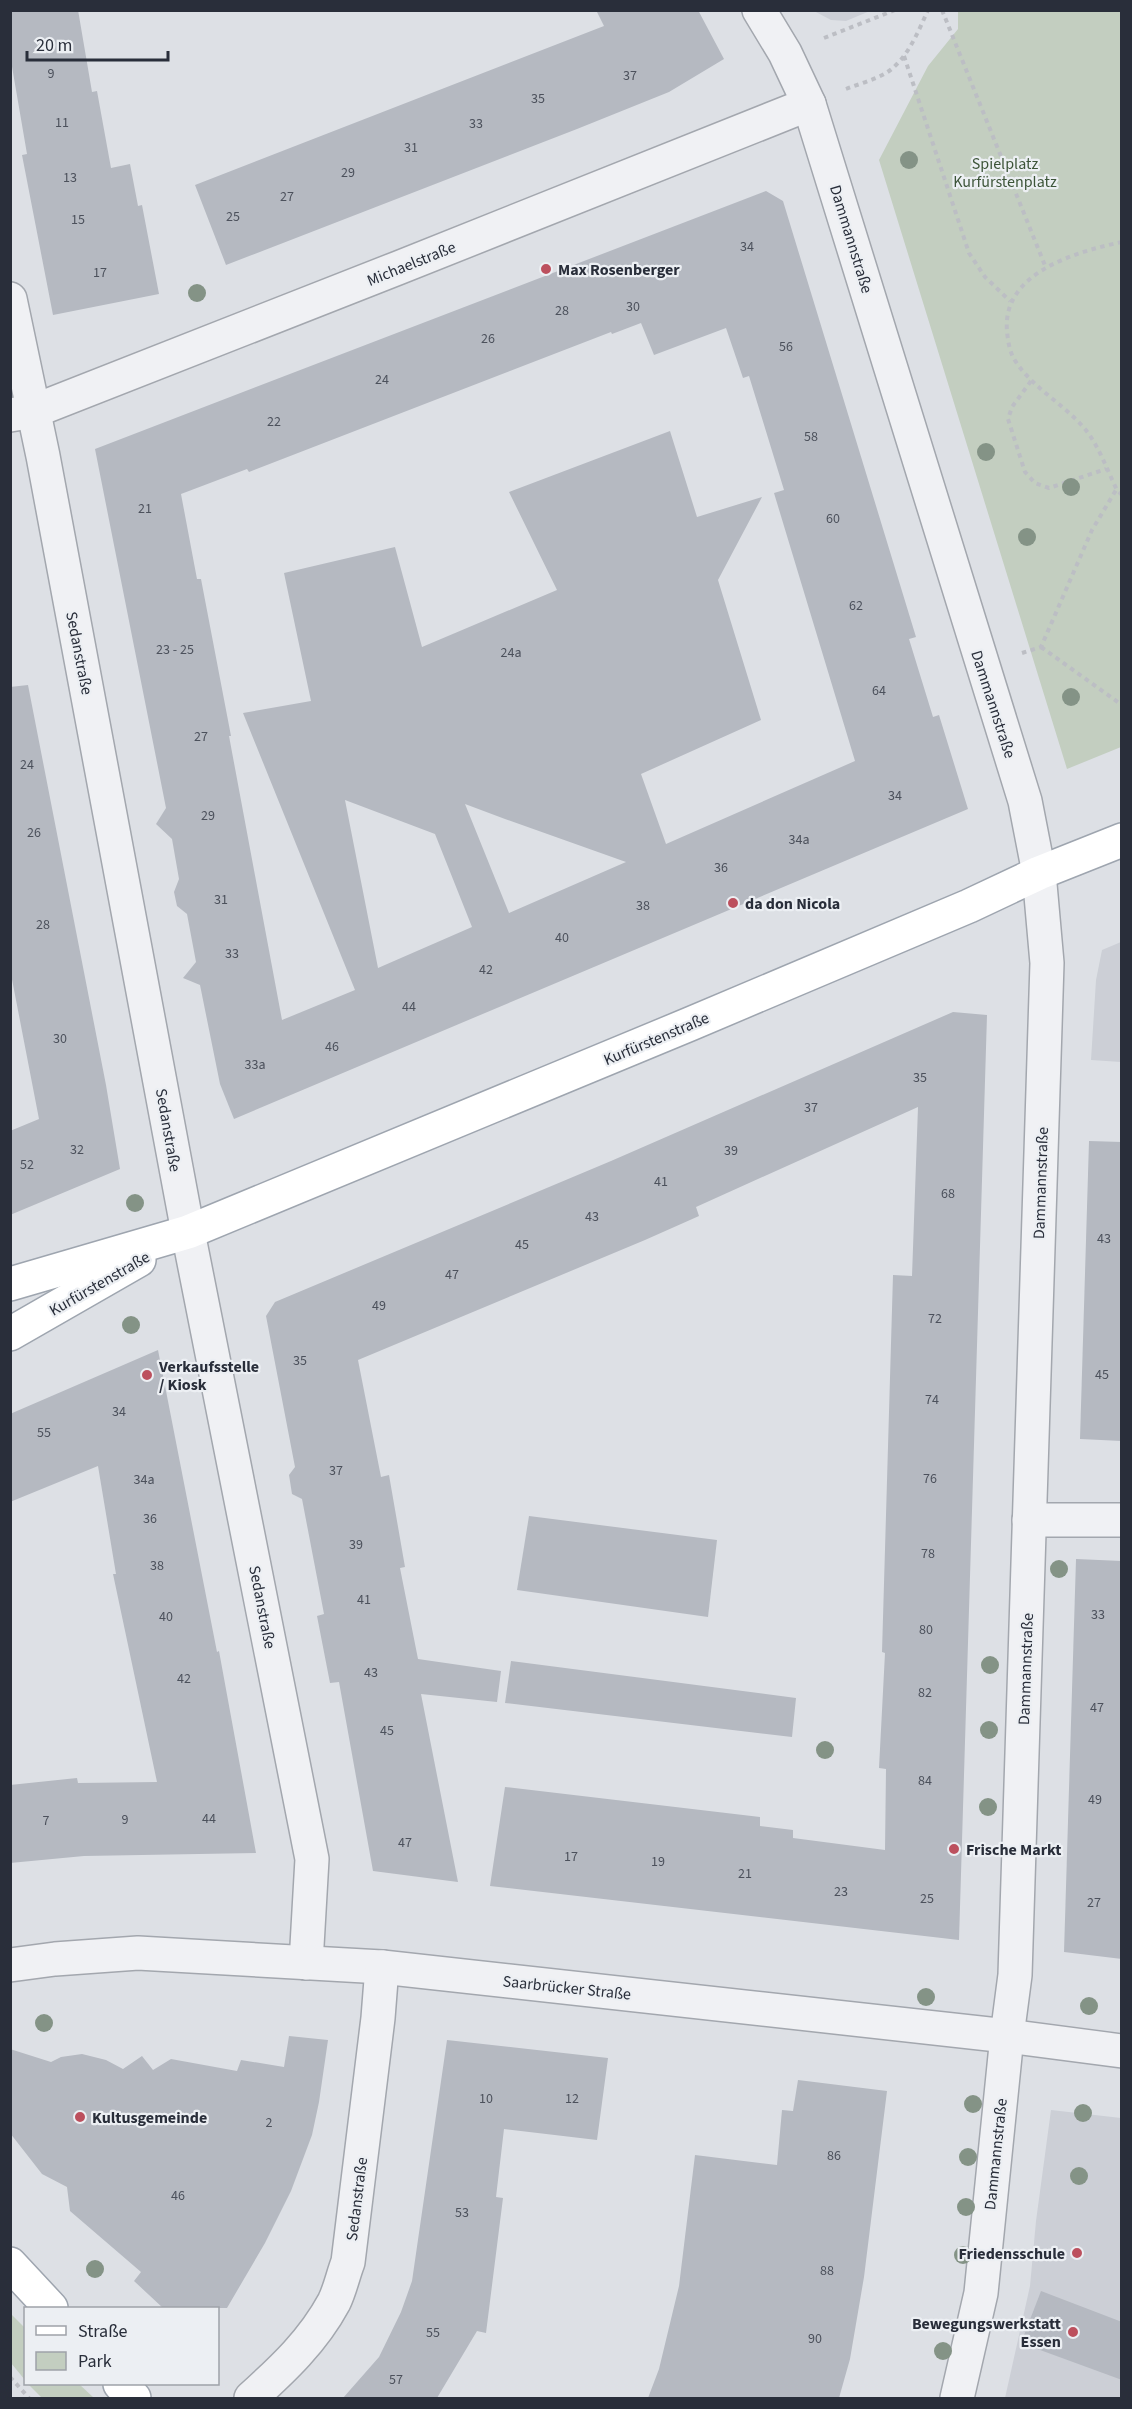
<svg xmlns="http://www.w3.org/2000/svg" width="1132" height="2409" viewBox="0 0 1132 2409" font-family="'Source Sans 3',sans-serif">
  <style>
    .built { fill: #cccfd6 }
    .green { fill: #c3cec0 }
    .building { fill: #b5b9c1; fill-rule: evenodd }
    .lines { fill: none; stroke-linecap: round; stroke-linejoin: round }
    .minor-casing { stroke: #a3a7ae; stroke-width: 36 }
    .major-casing { stroke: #9ea5af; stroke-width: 36 }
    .path { stroke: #bcbec4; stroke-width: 4; stroke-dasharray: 4.5 4.5; stroke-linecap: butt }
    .minor { stroke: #f0f1f4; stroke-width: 33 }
    .major { stroke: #fff; stroke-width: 33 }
    .tree { fill: #849386 }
    .poi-dot { fill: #bc505e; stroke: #eceff3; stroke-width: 2 }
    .labels { text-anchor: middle; stroke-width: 4.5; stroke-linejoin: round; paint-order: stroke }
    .number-label { font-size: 14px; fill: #4c515c }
    .park-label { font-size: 16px; fill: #3c5438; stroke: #eceff3 }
    .street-label { font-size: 16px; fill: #292e3a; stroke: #eceff3 }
    .poi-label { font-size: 16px; font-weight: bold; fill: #292e3a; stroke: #eceff3; text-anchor: start }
  </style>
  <rect width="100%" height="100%" fill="#dde0e5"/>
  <!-- built -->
  <g class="built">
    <polygon points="814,11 814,10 870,11 846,21 831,20"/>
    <polygon points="1121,942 1121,1062 1091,1060 1096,980 1102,950"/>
    <polygon points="1051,2110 1121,2118 1121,2398 1005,2398 1030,2286 1036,2221"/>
  </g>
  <!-- green -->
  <g class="green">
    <polygon points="958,11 1121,11 1121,747 1067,769 879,160 928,66 958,29"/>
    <polygon points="10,2313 25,2328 25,2380 11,2363"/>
    <polygon points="28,2384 79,2384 94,2398 42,2398"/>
  </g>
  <!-- building -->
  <g class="building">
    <polygon points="10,10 78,10 92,92 97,91 111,168 130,164 138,206 142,205 159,294 53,315 22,155 27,154 10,55"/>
    <polygon points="596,10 698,10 724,59 669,92 577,129 226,265 195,185 604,26"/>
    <path d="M 766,191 L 783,201 L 916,637 L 909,639 L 933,717 L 939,715 L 968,809 L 234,1119 L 220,1084 L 200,985 L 183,978 L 196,962 L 187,914 L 177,906 L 174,892 L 179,879 L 172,839 L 156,824 L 166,808 L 95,449 ZM 641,323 L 654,355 L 726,328 L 743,378 L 749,376 L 784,490 L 774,493 L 855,761 L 666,844 L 641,774 L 761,720 L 718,580 L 762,497 L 697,517 L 670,431 L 509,492 L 557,590 L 422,647 L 395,547 L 284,573 L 311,701 L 243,713 L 355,990 L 282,1020 L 229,736 L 231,736 L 201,579 L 197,579 L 181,494 L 247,469 L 249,472 L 611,332 L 612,334 ZM 345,800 L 435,834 L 472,927 L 378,968 ZM 465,804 L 505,819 L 626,862 L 509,913 Z"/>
    <polygon points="28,685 106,1085 120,1169 10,1215 10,1131 39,1119 10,969 10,687"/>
    <polygon points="953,1012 987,1015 959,1940 490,1886 505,1787 760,1817 760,1826 793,1830 793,1838 885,1850 886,1769 879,1768 885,1653 882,1652 893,1275 912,1276 918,1107 696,1207 699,1216 645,1240 358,1360 381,1477 389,1475 405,1567 400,1568 418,1659 501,1671 497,1702 421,1694 458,1882 373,1871 339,1682 330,1683 317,1616 324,1614 302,1499 292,1494 289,1475 295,1467 266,1316 275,1302 611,1161"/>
    <polygon points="1089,1141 1122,1142 1122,1441 1080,1439"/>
    <polygon points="158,1350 217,1652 219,1651 256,1853 84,1856 10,1863 10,1785 77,1778 78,1783 157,1782 113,1574 116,1574 98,1466 10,1502 10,1414"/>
    <polygon points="529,1516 717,1540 708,1617 517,1590"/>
    <polygon points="1076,1559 1122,1561 1122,1959 1064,1952"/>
    <polygon points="511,1661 796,1698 792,1737 505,1703"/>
    <polygon points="289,2036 328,2040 319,2102 312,2135 291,2191 265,2243 227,2308 163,2308 134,2281 141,2272 70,2211 67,2187 42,2174 10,2133 10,2049 51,2062 61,2057 82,2054 106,2060 123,2069 142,2056 153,2070 171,2059 237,2071 241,2060 284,2067"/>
    <polygon points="447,2040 608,2058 597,2140 504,2129 496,2197 503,2198 486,2333 477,2331 437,2398 343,2398 379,2357 401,2312 412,2281"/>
    <polygon points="798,2080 887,2091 864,2277 850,2359 839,2398 648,2398 659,2369 679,2286 695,2155 777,2165 782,2110 793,2111"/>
    <polygon points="1041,2291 1122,2322 1122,2380 1021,2343"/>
  </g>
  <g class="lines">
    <!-- minor casing -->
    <g class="minor-casing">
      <g id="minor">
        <polyline points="759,10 785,53 809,104 1025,801 1039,873 1047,963 1015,1975 1007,2036 981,2293 957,2398"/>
        <polyline points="10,299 43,456 188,1232 312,1859 306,1963"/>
        <polyline points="10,415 34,411 398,268 809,104"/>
        <polyline points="1029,1520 1122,1520"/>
        <polyline points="10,1965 55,1959 138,1953 382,1967 1007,2036 1122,2051"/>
        <path d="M 251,2398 C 283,2369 313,2341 334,2302 C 340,2290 343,2275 348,2262 L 378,2018 L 382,1967"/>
      </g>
    </g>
    <!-- major casing -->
    <g class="major-casing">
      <g id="major">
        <polyline points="10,1284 188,1232 690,1024 969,906 1039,873 1122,840"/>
        <polyline points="10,1334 139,1260"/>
        <polyline points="10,2264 51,2308"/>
        <polyline points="120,2384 134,2398"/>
      </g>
    </g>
    <!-- path -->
    <g class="path">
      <polyline points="942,10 1046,268"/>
      <polyline points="824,38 895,10"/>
      <polyline points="904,56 969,253 985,277 1010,301"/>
      <path d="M 846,89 C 859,84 874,80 886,73 C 907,60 918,32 928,10"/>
      <path d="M 1122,242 C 1075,252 1002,273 1007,331 C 1008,342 1010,354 1016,362 C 1034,389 1064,404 1085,429 C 1099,446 1107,470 1117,490 L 1122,495"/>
      <polyline points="1031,381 1012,407 1008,419 1025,472 1035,483 1049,488 1106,469"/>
      <polyline points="1041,647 1122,705"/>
      <polyline points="1022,653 1041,647 1092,530 1116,490"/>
      <polyline points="10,2377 29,2398"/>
    </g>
    <!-- minor -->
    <use href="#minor" class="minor"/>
    <!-- major -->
    <use href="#major" class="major"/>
  </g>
  <!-- trees -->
  <g class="tree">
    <circle cx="909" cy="160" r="9"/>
    <circle cx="197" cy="293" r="9"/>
    <circle cx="986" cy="452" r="9"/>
    <circle cx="1071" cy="487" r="9"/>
    <circle cx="1027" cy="537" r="9"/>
    <circle cx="1071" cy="697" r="9"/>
    <circle cx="135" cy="1203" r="9"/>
    <circle cx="131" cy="1325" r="9"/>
    <circle cx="1059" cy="1569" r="9"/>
    <circle cx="990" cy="1665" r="9"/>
    <circle cx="989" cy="1730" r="9"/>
    <circle cx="825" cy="1750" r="9"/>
    <circle cx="988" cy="1807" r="9"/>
    <circle cx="926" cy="1997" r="9"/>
    <circle cx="1089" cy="2006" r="9"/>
    <circle cx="44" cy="2023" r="9"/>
    <circle cx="973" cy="2104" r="9"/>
    <circle cx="1083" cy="2113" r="9"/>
    <circle cx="968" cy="2157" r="9"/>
    <circle cx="1079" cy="2176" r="9"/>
    <circle cx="966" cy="2207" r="9"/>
    <circle cx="963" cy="2255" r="9"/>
    <circle cx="95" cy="2269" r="9"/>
    <circle cx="943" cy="2351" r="9"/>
  </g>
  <!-- markers -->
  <g class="poi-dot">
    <circle cx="546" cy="269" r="6"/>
    <circle cx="733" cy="903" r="6"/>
    <circle cx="147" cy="1375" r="6"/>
    <circle cx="954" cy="1849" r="6"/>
    <circle cx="80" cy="2117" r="6"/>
    <circle cx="1077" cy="2253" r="6"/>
    <circle cx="1073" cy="2332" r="6"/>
  </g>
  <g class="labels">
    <!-- number labels -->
    <g class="number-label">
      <text x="51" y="78">9</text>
      <text x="630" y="80">37</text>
      <text x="538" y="103">35</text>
      <text x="62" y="127">11</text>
      <text x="476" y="128">33</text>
      <text x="411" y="152">31</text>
      <text x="348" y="177">29</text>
      <text x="70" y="182">13</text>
      <text x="287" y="201">27</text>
      <text x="233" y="221">25</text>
      <text x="78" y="224">15</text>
      <text x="747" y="251">34</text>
      <text x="100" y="277">17</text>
      <text x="633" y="311">30</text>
      <text x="562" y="315">28</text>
      <text x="488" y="343">26</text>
      <text x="786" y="351">56</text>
      <text x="382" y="384">24</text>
      <text x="274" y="426">22</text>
      <text x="811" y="441">58</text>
      <text x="145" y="513">21</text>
      <text x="833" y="523">60</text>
      <text x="856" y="610">62</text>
      <text x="175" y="654">23 - 25</text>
      <text x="511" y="657">24a</text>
      <text x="879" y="695">64</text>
      <text x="201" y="741">27</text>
      <text x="27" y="769">24</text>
      <text x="895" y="800">34</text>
      <text x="208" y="820">29</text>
      <text x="34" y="837">26</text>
      <text x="799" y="844">34a</text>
      <text x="721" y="872">36</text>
      <text x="221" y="904">31</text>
      <text x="643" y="910">38</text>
      <text x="43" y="929">28</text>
      <text x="562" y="942">40</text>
      <text x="232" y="958">33</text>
      <text x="486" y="974">42</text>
      <text x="409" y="1011">44</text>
      <text x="60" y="1043">30</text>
      <text x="332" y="1051">46</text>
      <text x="255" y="1069">33a</text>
      <text x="920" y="1082">35</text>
      <text x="811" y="1112">37</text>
      <text x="77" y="1154">32</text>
      <text x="731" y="1155">39</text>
      <text x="27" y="1169">52</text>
      <text x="661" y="1186">41</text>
      <text x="948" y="1198">68</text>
      <text x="592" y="1221">43</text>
      <text x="1104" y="1243">43</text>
      <text x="522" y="1249">45</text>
      <text x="452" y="1279">47</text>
      <text x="379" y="1310">49</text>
      <text x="935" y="1323">72</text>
      <text x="300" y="1365">35</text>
      <text x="1102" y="1379">45</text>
      <text x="932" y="1404">74</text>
      <text x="119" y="1416">34</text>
      <text x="44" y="1437">55</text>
      <text x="336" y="1475">37</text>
      <text x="930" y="1483">76</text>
      <text x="144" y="1484">34a</text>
      <text x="150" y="1523">36</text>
      <text x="356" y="1549">39</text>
      <text x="928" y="1558">78</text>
      <text x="157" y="1570">38</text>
      <text x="364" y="1604">41</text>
      <text x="1098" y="1619">33</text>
      <text x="166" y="1621">40</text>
      <text x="926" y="1634">80</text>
      <text x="371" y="1677">43</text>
      <text x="184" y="1683">42</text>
      <text x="925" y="1697">82</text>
      <text x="1097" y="1712">47</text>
      <text x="387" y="1735">45</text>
      <text x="925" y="1785">84</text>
      <text x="1095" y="1804">49</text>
      <text x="209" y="1823">44</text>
      <text x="125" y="1824">9</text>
      <text x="46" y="1825">7</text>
      <text x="405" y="1847">47</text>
      <text x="571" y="1861">17</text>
      <text x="658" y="1866">19</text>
      <text x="745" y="1878">21</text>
      <text x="841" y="1896">23</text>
      <text x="927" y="1903">25</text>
      <text x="1094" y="1907">27</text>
      <text x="486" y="2103">10</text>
      <text x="572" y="2103">12</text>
      <text x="269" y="2127">2</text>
      <text x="834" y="2160">86</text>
      <text x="178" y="2200">46</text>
      <text x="462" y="2217">53</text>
      <text x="827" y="2275">88</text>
      <text x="433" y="2337">55</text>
      <text x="815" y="2343">90</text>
      <text x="396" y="2384">57</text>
    </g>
    <!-- park labels -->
    <g class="park-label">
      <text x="1005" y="169">Spielplatz<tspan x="1005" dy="18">Kurfürstenplatz</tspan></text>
    </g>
    <!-- street labels -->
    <g class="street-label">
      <text transform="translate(852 239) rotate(73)" y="6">Dammannstraße</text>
      <text transform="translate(411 263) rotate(-22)" y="6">Michaelstraße</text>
      <text transform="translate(80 653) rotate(79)" y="6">Sedanstraße</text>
      <text transform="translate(994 704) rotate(72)" y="6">Dammannstraße</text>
      <text transform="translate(656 1038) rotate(-23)" y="6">Kurfürstenstraße</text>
      <text transform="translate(169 1130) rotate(80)" y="6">Sedanstraße</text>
      <text transform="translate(1040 1183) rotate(-88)" y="6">Dammannstraße</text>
      <text transform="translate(99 1283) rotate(-30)" y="6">Kurfürstenstraße</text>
      <text transform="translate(263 1607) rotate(79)" y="6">Sedanstraße</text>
      <text transform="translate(1025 1669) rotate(-88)" y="6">Dammannstraße</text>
      <text transform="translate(567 1987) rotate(6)" y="6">Saarbrücker Straße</text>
      <text transform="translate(995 2154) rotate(-84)" y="6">Dammannstraße</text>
      <text transform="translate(356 2199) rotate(-83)" y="6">Sedanstraße</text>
    </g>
    <!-- poi labels -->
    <g class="poi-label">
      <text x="558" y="275">Max Rosenberger</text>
      <text x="745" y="909">da don Nicola</text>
      <text x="159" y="1372">Verkaufsstelle<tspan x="159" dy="18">/ Kiosk</tspan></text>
      <text x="966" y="1855">Frische Markt</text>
      <text x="92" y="2123">Kultusgemeinde</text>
      <text x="1065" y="2259" text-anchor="end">Friedensschule</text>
      <text x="1061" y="2329" text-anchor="end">Bewegungswerkstatt<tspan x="1061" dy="18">Essen</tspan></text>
    </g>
  </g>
  <!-- border -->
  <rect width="1132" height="2409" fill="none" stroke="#292e3a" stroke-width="24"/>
  <!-- legend -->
  <rect x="24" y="2307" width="195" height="78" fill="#eceff3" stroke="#9ea2a9" stroke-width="1.5"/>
  <rect x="36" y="2326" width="30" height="9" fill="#ffffff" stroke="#9ea2a9" stroke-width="1.5"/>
  <text x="78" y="2337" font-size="18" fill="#292e3a">Straße</text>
  <rect x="36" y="2352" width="30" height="18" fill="#c3cec0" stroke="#9ea2a9" stroke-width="1.5"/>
  <text x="78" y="2367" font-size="18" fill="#292e3a">Park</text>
  <!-- scale -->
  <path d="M27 51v9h141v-9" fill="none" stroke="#292e3a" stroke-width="3"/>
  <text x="36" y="51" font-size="18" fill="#292e3a" stroke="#eceff3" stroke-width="4.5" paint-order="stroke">20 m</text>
</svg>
